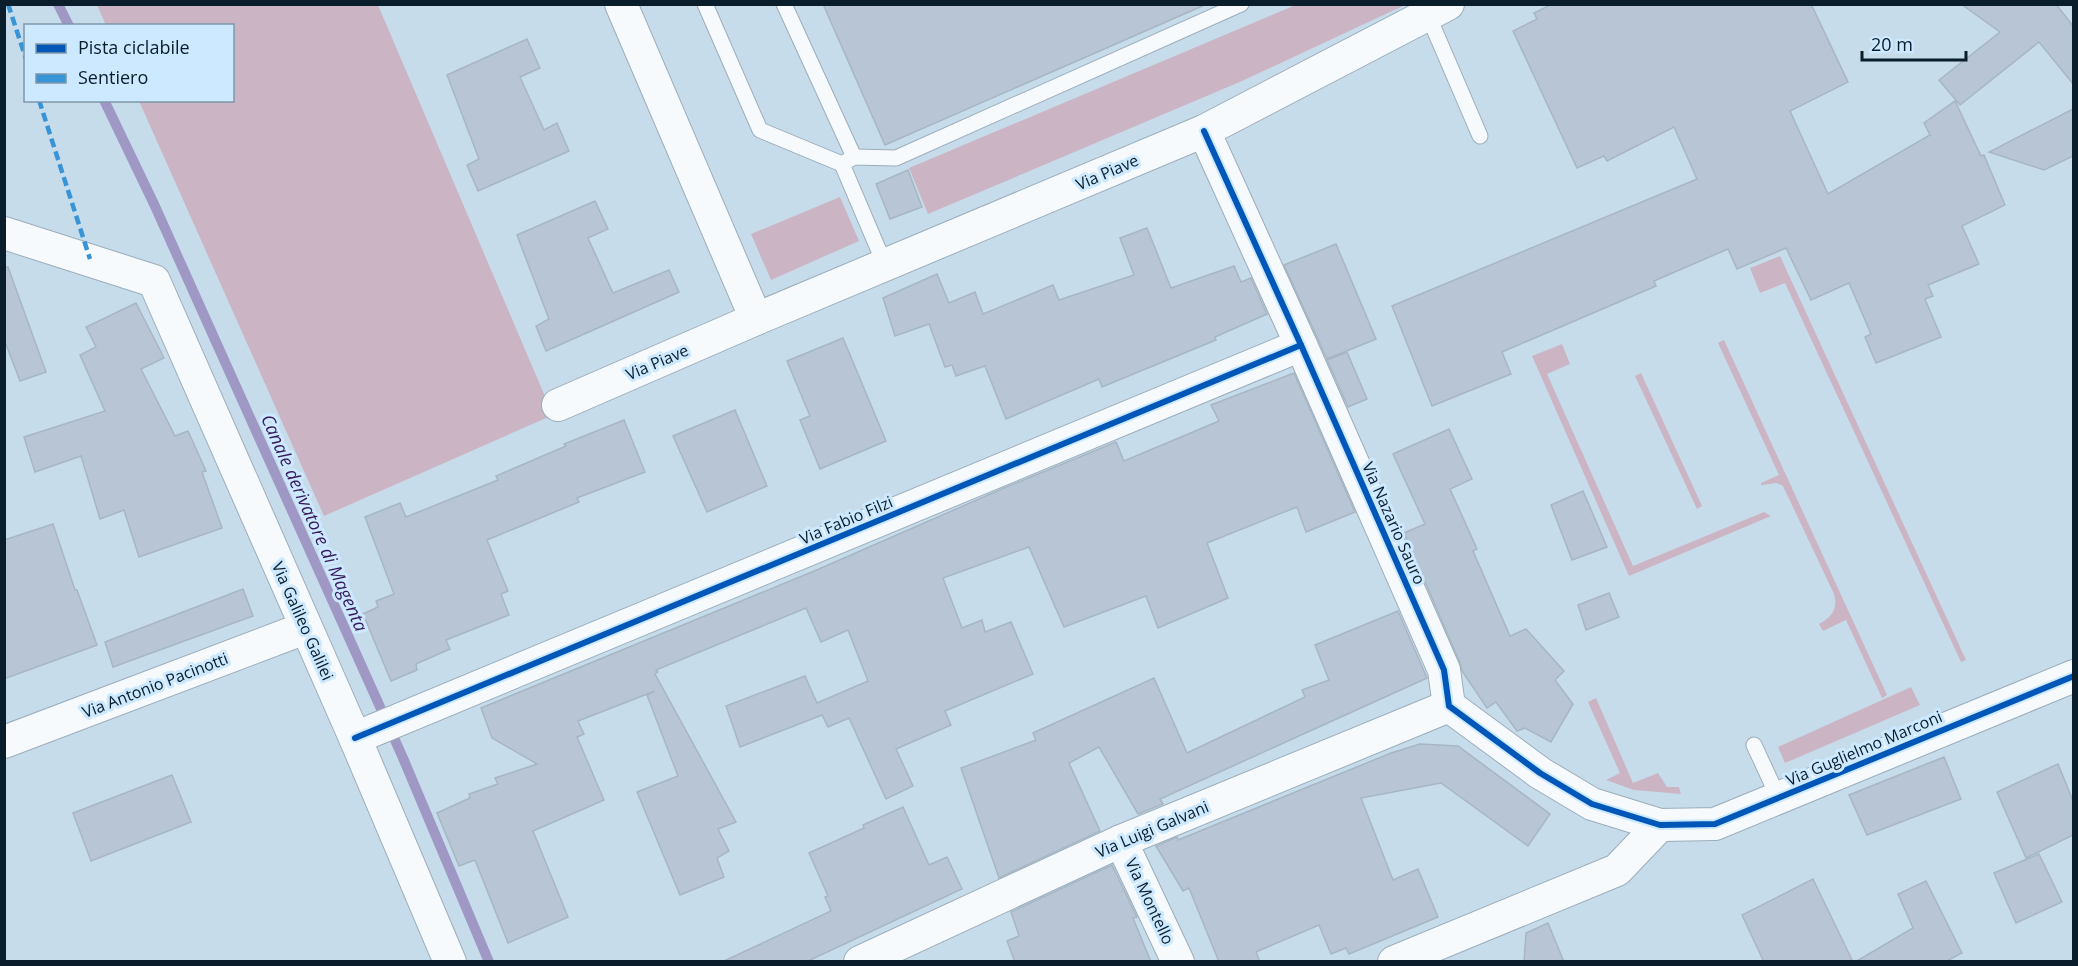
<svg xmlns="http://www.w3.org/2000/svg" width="2078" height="966" viewBox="0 0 2078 966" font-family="'Open Sans',sans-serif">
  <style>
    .green { fill: #cbb4c4 }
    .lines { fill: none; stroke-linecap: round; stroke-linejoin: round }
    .stream { stroke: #a098c4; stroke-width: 10 }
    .building { fill: #b7c5d4; stroke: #a7b6c4; stroke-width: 1.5 }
    .service-casing { stroke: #9badbb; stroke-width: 17 }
    .minor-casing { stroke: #9badbb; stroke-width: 34 }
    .service { stroke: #f7fafc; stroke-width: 15 }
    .minor { stroke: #f7fafc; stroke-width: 32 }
    .quiet { stroke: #3794d7; stroke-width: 4.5; stroke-dasharray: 9 4.5; stroke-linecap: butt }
    .cycleway-casing { stroke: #cde9ff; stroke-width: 10 }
    .cycleway { stroke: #0057b8; stroke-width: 6 }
    .labels { text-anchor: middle; stroke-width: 6; stroke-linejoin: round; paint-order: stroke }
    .street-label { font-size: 16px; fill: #0a1d2a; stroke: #cde9ff }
    .water-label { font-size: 18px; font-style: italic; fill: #36185b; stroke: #cde9ff }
  </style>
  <rect width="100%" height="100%" fill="#c7dceb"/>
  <!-- green -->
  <g class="green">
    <polygon points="1298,4 1405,5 1242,81 928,214 909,168"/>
    <polygon points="97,5 378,5 553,415 324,516 139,101 232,100 232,26 106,25"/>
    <polygon points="840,197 859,241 771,280 751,234"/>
    <polygon points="1780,256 1966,660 1961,662 1785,283 1760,293 1750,268"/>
    <path d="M 1724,340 L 1887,695 L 1882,698 L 1846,620 L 1823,631 L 1819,624 C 1832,617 1838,609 1834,594 L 1783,486 L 1777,483 L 1761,485 L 1761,483 L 1779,475 L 1718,343 Z"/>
    <polygon points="1562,344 1570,364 1547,374 1633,566 1764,512 1771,516 1629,576 1532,356"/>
    <polygon points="1641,373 1702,506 1697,509 1635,376"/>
    <polygon points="1911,687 1920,705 1785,763 1778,747"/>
    <polygon points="1596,698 1633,783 1658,773 1667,787 1679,787 1681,794 1634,790 1606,780 1620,773 1588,702"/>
  </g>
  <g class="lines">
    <!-- stream -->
    <g class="stream">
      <polyline points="58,4 69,26"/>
      <polyline points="104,100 154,204 403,758 489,962"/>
    </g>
  </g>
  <!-- building -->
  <g class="building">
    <polygon points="823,4 1207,4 885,145"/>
    <polygon points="1552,4 1811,4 1848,82 1790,111 1828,194 1930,135 1924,123 1955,101 1981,156 1984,155 2005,205 1962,226 1979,264 1928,285 1933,296 1925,299 1941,337 1876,363 1865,337 1871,334 1849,283 1811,300 1786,248 1737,269 1728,249 1654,281 1656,286 1502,352 1511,374 1432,406 1392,306 1697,179 1674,127 1607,161 1604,156 1577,168 1513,31 1537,19 1534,13"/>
    <polygon points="1961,4 2056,4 2073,26 2073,84 2039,42 1960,105 1939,80 2000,32"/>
    <polygon points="527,39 540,68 520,77 544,130 557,123 569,151 478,191 467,165 479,159 447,75"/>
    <polygon points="2073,109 2073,156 2044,170 1989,152"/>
    <polygon points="908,170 922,207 890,219 876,184"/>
    <polygon points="595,201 608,229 588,238 613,293 669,270 679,292 546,351 536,326 549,319 517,235"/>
    <polygon points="1147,228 1171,288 1234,266 1241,282 1251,278 1267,314 1215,337 1216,340 1102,387 1099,379 1006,419 985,366 956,376 952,365 945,367 929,324 895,336 883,298 937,274 949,303 975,292 983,314 1053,285 1059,300 1134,275 1120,238"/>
    <polygon points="1336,244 1376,339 1327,359 1284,265"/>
    <polygon points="4,267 8,267 46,372 20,381 4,339"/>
    <polygon points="136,303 164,358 141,369 175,436 188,431 206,471 202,472 222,528 139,557 124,510 100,519 81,456 35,472 24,437 105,411 80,355 96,347 86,327"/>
    <polygon points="843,338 886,441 820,469 800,420 810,416 787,361"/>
    <polygon points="1347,352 1367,399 1348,407 1327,360"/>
    <polygon points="1294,373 1355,512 1306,532 1297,507 1207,543 1228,598 1158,628 1146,596 1064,627 1029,547 943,578 962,628 982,620 985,632 1011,622 1033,674 945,711 951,725 896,749 913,786 886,799 849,718 828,727 822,715 740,747 726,706 805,676 817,703 868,681 848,630 821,642 806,608 656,670 658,672 655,674 736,822 718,829 729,851 717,858 724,877 680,895 637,792 678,776 647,695 655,691 578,721 584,734 577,737 604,800 533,831 568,917 508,943 475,860 459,866 437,813 470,798 469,794 498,784 495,778 537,764 492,738 481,708 819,569 1004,488 1116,442 1124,461 1219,421 1211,405"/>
    <polygon points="735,410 767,486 707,512 673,436"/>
    <polygon points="624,420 645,472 577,498 579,502 487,540 508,591 501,594 509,615 446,640 450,649 416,664 417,670 391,681 363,614 378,607 376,601 394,594 365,517 400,503 406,517 498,480 496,476 566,446 564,444"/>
    <polygon points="1449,429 1472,479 1450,489 1477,549 1473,551 1510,636 1526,629 1564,671 1555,680 1573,704 1551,742 1525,728 1517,731 1496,702 1487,708 1462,671 1460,663 1404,533 1425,524 1393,454"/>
    <polygon points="1583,491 1607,547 1572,560 1551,505"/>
    <polygon points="53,524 75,590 77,590 97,645 4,679 4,540"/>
    <polygon points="243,589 253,616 113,667 105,642"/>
    <polygon points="1609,593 1619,617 1586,630 1578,605"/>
    <polygon points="1398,611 1427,678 1160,799 1163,804 1138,814 1099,747 1069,763 1100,831 999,878 961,768 1036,740 1033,733 1154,678 1187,753 1305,697 1302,690 1329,680 1315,645"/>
    <polygon points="1420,744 1458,746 1550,814 1528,846 1441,783 1361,798 1393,880 1418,869 1438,917 1349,954 1346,948 1331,954 1319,925 1256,952 1260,962 1219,962 1189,888 1183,891 1156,846 1177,837 1178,840 1391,753"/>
    <polygon points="1944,757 1961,799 1867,835 1849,795"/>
    <polygon points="2058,764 2073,801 2073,835 2026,858 1997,792"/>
    <polygon points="172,775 191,822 91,861 73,813"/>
    <polygon points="903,807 929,865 947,857 962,889 806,962 722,962 831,911 825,897 828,896 809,853 864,828 863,825"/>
    <polygon points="2039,854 2062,902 2016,923 1994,873"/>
    <polygon points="1112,865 1137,917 1133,918 1151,962 1015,962 1007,941 1019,936 1011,912"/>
    <polygon points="1813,879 1853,962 1764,962 1742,915"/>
    <polygon points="1926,881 1962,953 1945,962 1855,962 1913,928 1898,894"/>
    <polygon points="1548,923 1564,962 1524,962 1526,933"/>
  </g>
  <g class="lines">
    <!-- service casing -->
    <g class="service-casing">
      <g id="service">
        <polyline points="705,4 760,130 842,164 854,157 896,158 1241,4"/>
        <polyline points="784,4 854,157"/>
        <polyline points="1428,15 1480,136"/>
        <polyline points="842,164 885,265"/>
        <polyline points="1754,745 1779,799"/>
      </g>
    </g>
    <!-- minor casing -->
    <g class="minor-casing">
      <g id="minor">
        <polyline points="621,4 756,319"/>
        <polyline points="1204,131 1301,345 1444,670 1449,706 1540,773 1592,804 1660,825 1715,824 2074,676"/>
        <polyline points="4,233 154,281 355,738 450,962"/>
        <polyline points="558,405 756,319 1204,131 1448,4"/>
        <polyline points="355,738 1301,345"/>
        <polyline points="4,742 305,628"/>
        <polyline points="1121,841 1178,962"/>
        <polyline points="860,962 1121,841 1449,706"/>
        <polyline points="1394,962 1617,870 1660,825"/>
      </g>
    </g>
    <!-- service -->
    <use href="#service" class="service"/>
    <!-- minor -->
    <use href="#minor" class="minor"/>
    <!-- quiet -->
    <g class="quiet">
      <polyline points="8,4 26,59"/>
      <polyline points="39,100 90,259"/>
    </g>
    <!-- cycleway casing -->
    <g class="cycleway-casing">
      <g id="cycleway">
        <polyline points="1204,131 1301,345 1444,670 1449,706 1540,773 1592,804 1660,825 1715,824 2074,676"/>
        <polyline points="355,738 1301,345"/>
      </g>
    </g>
    <!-- cycleway -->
    <use href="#cycleway" class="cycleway"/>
  </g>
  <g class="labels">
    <!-- street labels -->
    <g class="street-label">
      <text transform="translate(1107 172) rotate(-23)" y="6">Via Piave</text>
      <text transform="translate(657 362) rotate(-23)" y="6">Via Piave</text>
      <text transform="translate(846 520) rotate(-23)" y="6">Via Fabio Filzi</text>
      <text transform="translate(1394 523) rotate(66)" y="6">Via Nazario Sauro</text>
      <text transform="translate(303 621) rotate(66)" y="6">Via Galileo Galilei</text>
      <text transform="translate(155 685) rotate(-21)" y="6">Via Antonio Pacinotti</text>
      <text transform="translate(1864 748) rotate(-23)" y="6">Via Guglielmo Marconi</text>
      <text transform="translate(1152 829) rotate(-23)" y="6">Via Luigi Galvani</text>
      <text transform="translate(1150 901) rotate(65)" y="6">Via Montello</text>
    </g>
    <!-- water labels -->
    <g class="water-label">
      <text transform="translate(314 523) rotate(66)" y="6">Canale derivatore di Magenta</text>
    </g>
  </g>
  <!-- border -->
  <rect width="2078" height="966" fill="none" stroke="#0a1d2a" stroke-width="12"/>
  <!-- legend -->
  <rect x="24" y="24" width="210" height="78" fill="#cde9ff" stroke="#7f97aa" stroke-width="1.5"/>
  <rect x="36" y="44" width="30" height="9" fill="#0057b8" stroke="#7f97aa" stroke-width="1.5"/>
  <text x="78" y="54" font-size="18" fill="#0a1d2a">Pista ciclabile</text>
  <rect x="36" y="74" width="30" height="9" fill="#3794d7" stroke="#7f97aa" stroke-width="1.5"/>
  <text x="78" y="84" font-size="18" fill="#0a1d2a">Sentiero</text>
  <!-- scale -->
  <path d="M1862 51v9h104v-9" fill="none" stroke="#0a1d2a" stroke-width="3"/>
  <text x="1871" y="51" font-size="18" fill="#0a1d2a" stroke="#cde9ff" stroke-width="4.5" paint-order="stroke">20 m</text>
</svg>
